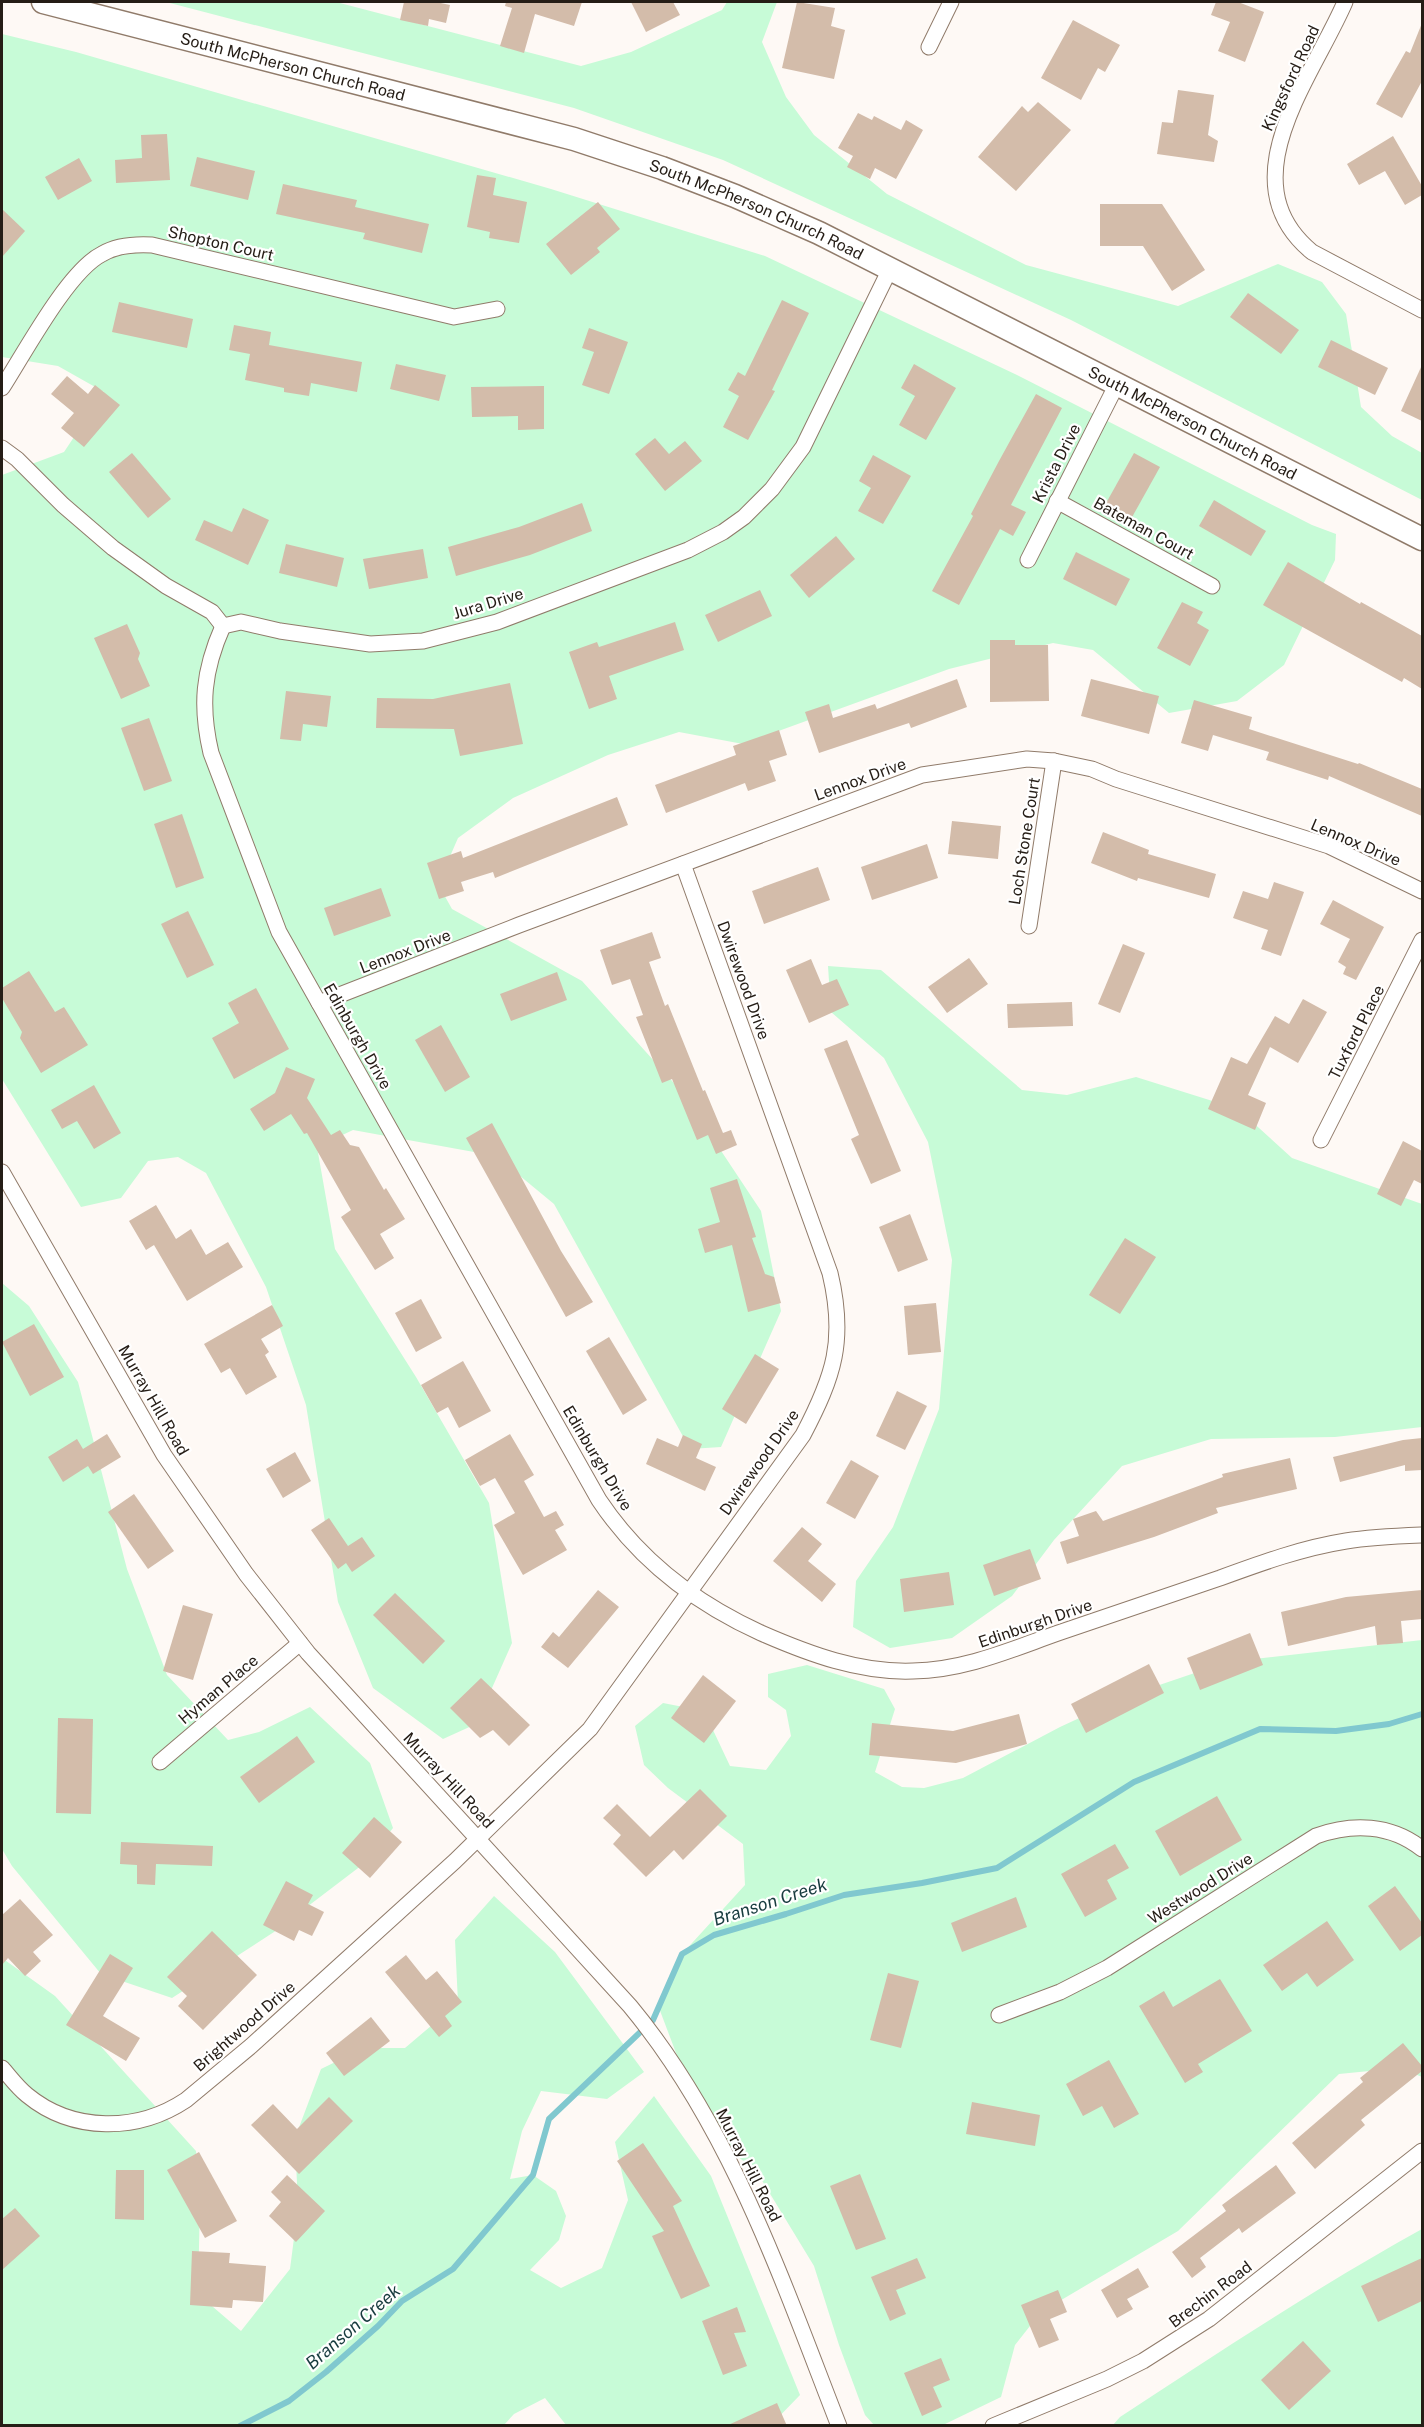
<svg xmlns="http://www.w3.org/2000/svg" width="1424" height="2427" viewBox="0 0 1424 2427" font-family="'Public Sans',sans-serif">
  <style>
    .green { fill: #c7fbd7 }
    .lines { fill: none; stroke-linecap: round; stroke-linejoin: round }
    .stream { stroke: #80c8cf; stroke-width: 6 }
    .building { fill: #d3bcaa }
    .minor-casing { stroke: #907b6a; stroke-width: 17 }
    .secondary-casing { stroke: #907b6a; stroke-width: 25 }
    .minor { stroke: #fff; stroke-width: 15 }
    .secondary { stroke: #fff; stroke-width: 22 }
    .labels { text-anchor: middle; stroke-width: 4.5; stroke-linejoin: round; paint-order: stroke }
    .street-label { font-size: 16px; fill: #251d16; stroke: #fff }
    .water-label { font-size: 18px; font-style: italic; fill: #183c3f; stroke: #fff }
  </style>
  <rect width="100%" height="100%" fill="#fef9f5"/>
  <!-- green -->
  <g class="green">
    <polygon points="166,2 336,2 581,66 631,52 722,10 727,2 777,2 762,42 786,97 814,135 887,194 1026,265 1178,306 1278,264 1322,282 1346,314 1361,407 1392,436 1422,453 1422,500 1071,320 723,160 574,108"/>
    <polygon points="2,34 76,52 551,189 765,256 1017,375 1312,525 1336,534 1335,560 1284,665 1237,701 1169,713 1093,650 1053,643 949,669 743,744 679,732 608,755 513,798 458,838 438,884 452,909 582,981 682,1092 761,1211 781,1311 721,1447 690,1449 554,1204 496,1156 353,1130 317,1147 335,1249 416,1377 489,1503 512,1643 476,1724 443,1739 373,1688 338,1602 306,1405 266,1287 206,1173 178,1157 148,1161 121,1198 81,1207 2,1079 2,475 64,452 104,392 58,366 2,357"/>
    <polygon points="828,966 881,970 1022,1090 1067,1095 1136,1077 1238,1109 1292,1158 1422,1204 1422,1427 1335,1437 1211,1439 1122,1466 1054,1540 1012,1596 952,1638 890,1648 853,1627 856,1581 893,1527 939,1409 952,1260 928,1142 884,1058 831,1012"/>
    <polygon points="2,1283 29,1306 78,1382 127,1569 167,1675 228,1740 259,1732 310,1707 370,1763 393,1828 366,1862 274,1932 172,1998 101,1974 12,1866 2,1849"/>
    <polygon points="1422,1640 1422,2077 1400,2068 1339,2074 1178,2231 1041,2312 1015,2345 1001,2397 943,2425 874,2425 865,2415 839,2345 814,2266 755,2169 725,2148 701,2119 659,2008 682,1954 745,1885 743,1844 668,1788 644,1765 635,1726 663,1703 704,1711 730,1766 766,1770 791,1736 786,1710 768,1697 768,1674 807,1665 884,1689 895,1709 875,1772 902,1787 924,1788 963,1778 1060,1727 1127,1696 1227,1662"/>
    <polygon points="494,1896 555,1952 644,2072 607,2099 541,2091 522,2131 510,2179 533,2175 556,2191 566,2216 559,2240 530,2270 561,2288 602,2268 628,2200 615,2142 654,2096 711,2176 800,2395 770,2426 566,2425 545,2398 514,2414 504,2425 2,2425 2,1958 55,1996 196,2151 200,2200 198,2294 241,2331 290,2269 298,2207 295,2138 321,2069 364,2048 405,2048 458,2003 455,1940"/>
    <path d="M 1422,2229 L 1422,2425 L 1112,2426 L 1120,2417 C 1219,2352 1319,2286 1422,2229 Z"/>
  </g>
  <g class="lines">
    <!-- stream -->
    <polyline class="stream" points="240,2426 289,2401 326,2372 378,2326 402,2301 453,2269 533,2175 549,2119 653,2020 682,1954 714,1935 786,1914 844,1895 922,1883 997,1868 1134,1782 1260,1729 1336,1731 1389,1724 1422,1714"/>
  </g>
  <!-- building -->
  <g class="building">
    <polygon points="404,2 436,2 450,5 446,23 429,19 428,26 400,20"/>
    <polygon points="506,2 582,2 574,26 535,14 524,53 500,46 512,8 505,6"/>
    <polygon points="631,2 673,2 680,15 646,32"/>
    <polygon points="797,2 835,8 831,26 845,30 834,79 782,68"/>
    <polygon points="1216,2 1238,2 1264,12 1245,62 1218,51 1230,22 1211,15"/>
    <polygon points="1073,20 1120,45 1105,72 1098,68 1081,100 1041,78"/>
    <polygon points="1422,23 1422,81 1402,118 1376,104 1406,51 1410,53"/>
    <polygon points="1178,90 1214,95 1208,135 1218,141 1214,162 1157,154 1162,122 1173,123"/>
    <polygon points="1038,102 1071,130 1016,191 978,157 1022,106 1028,112"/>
    <polygon points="858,113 872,120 874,116 901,130 906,120 923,130 896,179 875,168 870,179 847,167 853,156 838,148"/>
    <polygon points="167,134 170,180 116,183 115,160 142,158 141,135"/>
    <polygon points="1393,136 1422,186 1422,195 1405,205 1385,171 1359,185 1347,164"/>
    <polygon points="197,157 255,171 248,200 190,186"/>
    <polygon points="79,158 92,181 58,200 45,177"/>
    <polygon points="477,175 496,178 493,195 527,202 519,243 489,238 490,232 467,227"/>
    <polygon points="283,184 357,200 355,207 429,224 422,253 363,239 365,233 276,214"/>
    <polygon points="598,202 620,229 597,248 600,252 571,275 546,244"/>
    <polygon points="1100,204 1162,204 1205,270 1172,291 1143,246 1100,246"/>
    <polygon points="2,209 25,231 2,257"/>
    <polygon points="1248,293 1299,330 1281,354 1230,317"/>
    <polygon points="782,300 809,313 772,390 775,391 748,440 723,427 739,396 728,390 738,372 745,376"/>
    <polygon points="119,302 193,319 187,348 112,332"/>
    <polygon points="234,325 271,332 269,345 362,362 357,392 311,383 309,396 284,392 284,388 245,380 250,354 229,350"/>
    <polygon points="589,328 628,342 609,394 582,385 594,352 582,348"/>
    <polygon points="1331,340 1388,368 1375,395 1318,367"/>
    <polygon points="396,364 446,375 439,401 390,389"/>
    <polygon points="914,364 956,388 926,440 899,425 915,396 901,388"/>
    <polygon points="1422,365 1422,421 1401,411"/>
    <polygon points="67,376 88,394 95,385 120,405 84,447 61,428 74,413 51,394"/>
    <polygon points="544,386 544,429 518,430 518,416 472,417 471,387"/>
    <polygon points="1036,394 1062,408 1011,505 1026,512 1013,536 1000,529 959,605 932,591 973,516 971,514 999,461"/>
    <polygon points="655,438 669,454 685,441 702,461 665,491 635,454"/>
    <polygon points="132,453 171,499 148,518 109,472"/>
    <polygon points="1134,453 1160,467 1131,519 1105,505"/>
    <polygon points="873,455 911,476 883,524 858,511 871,488 859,481"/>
    <polygon points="1214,500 1266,531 1251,556 1199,526"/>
    <polygon points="582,503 592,531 530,555 456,576 448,547 519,527"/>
    <polygon points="243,508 269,520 248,565 195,540 204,520 232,532"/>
    <polygon points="836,536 855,559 809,598 790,575"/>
    <polygon points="286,544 344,558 337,587 279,573"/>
    <polygon points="423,549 428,578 369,589 363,559"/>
    <polygon points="1076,552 1130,579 1116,606 1063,579"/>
    <polygon points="1288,562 1360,604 1361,602 1422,636 1422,689 1404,678 1402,682 1263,605"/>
    <polygon points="760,590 772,616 718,642 705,615"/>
    <polygon points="1182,602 1203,612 1197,623 1209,630 1190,666 1157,648"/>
    <polygon points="675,622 684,650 609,676 617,699 589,709 569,652 597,642 599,647"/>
    <polygon points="127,624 140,653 138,659 150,686 121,699 94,638"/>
    <polygon points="990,640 1015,640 1015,645 1048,645 1049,701 990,702"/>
    <polygon points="957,679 967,707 911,728 909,723 819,753 805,712 829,704 833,718 875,704 877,709"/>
    <polygon points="1091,679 1159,696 1149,734 1081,716"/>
    <polygon points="510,683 523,744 460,756 454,729 376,728 377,698 433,699"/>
    <polygon points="286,691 331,696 327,727 303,724 301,741 280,739"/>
    <polygon points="1194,700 1252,717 1249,729 1358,764 1359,763 1422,789 1422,816 1329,776 1328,780 1266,760 1269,752 1213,735 1208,751 1181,743"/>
    <polygon points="149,718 172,781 144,791 121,728"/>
    <polygon points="779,730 787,755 769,761 776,781 748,791 745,783 666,813 655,785 736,755 733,746"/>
    <polygon points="617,797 628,825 495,878 493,872 461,882 464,891 439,899 427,863 461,851 463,858"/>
    <polygon points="182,814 204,878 176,888 154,824"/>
    <polygon points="952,821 1001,826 998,859 948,854"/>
    <polygon points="1103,832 1149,850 1148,854 1216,874 1209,898 1138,878 1137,881 1091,863"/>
    <polygon points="927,844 938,878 872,900 861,867"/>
    <polygon points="818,867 830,900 764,924 752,891"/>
    <polygon points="1274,882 1304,892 1281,956 1261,949 1268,930 1233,918 1243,891 1268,899"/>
    <polygon points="381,888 391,916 334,936 324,908"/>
    <polygon points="1333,900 1384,927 1356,980 1343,974 1346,967 1338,962 1350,939 1320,924"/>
    <polygon points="188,911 214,965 187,978 161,924"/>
    <polygon points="652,932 661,958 649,962 665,1006 668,1004 703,1091 705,1090 723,1133 731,1130 737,1145 716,1154 708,1135 697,1140 672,1079 662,1083 636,1017 643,1015 630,979 612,985 600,950"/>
    <polygon points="1123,944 1145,953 1120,1013 1098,1004"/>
    <polygon points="969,958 988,984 947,1013 928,987"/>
    <polygon points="811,959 822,985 837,979 849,1005 809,1023 786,970"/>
    <polygon points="29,971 55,1012 64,1007 88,1045 41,1073 20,1038 22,1032 2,998 2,988"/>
    <polygon points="557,972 567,1000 511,1021 500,994"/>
    <polygon points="256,988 289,1049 234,1079 212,1038 239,1023 228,1003"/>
    <polygon points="1303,999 1327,1012 1298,1063 1270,1047 1248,1095 1266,1103 1255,1130 1208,1109 1231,1057 1247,1064 1275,1016 1289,1024"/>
    <polygon points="1072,1002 1073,1026 1008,1028 1007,1004"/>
    <polygon points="441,1025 470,1077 445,1092 415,1040"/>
    <polygon points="847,1040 901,1171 871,1184 851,1139 859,1135 824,1049"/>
    <polygon points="286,1067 315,1079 307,1098 331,1135 340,1130 350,1145 359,1147 384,1190 386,1188 405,1219 380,1234 394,1258 375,1270 341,1217 351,1210 307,1133 304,1134 291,1114 264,1131 250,1109 275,1093"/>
    <polygon points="94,1085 121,1133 94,1149 77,1121 62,1129 51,1110"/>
    <polygon points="492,1123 561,1251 593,1302 566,1317 466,1138"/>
    <polygon points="1403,1141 1422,1151 1422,1184 1414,1180 1401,1206 1377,1194"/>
    <polygon points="737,1179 756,1237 752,1238 765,1274 774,1277 781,1303 748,1312 732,1245 705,1253 698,1229 720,1222 710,1188"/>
    <polygon points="156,1205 176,1239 191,1229 206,1255 228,1242 243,1267 187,1301 154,1245 146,1250 129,1221"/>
    <polygon points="910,1214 928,1260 898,1272 879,1227"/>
    <polygon points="1125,1238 1156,1257 1120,1314 1089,1295"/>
    <polygon points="421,1299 442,1338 416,1352 395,1313"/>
    <polygon points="936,1303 941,1352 908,1355 904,1306"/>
    <polygon points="272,1305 283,1326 261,1339 269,1352 265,1355 277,1377 246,1395 230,1368 221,1373 204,1344"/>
    <polygon points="34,1324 64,1377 30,1396 2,1342"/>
    <polygon points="609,1337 647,1400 623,1415 586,1351"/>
    <polygon points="755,1354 779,1369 746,1424 722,1409"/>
    <polygon points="463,1361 491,1411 459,1428 448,1407 437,1413 421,1385"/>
    <polygon points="897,1391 927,1406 905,1450 876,1436"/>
    <polygon points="107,1434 121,1457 93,1474 88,1466 63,1482 48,1457 77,1439 83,1449"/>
    <polygon points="510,1434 534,1475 524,1481 544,1517 556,1511 564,1525 555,1530 567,1550 523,1575 494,1525 515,1513 495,1478 480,1486 465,1460"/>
    <polygon points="683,1435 702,1444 696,1458 716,1467 705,1491 646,1464 657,1438 678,1447"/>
    <polygon points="1422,1438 1422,1470 1405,1471 1405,1465 1340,1482 1333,1457 1403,1440"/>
    <polygon points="295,1452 311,1481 283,1498 266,1469"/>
    <polygon points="1290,1458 1297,1489 1216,1508 1218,1513 1154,1537 1067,1564 1060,1542 1079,1536 1073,1519 1096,1511 1103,1521 1223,1477 1222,1474"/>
    <polygon points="851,1460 879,1476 855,1519 826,1503"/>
    <polygon points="134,1494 174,1551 148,1569 108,1512"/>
    <polygon points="329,1518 348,1546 362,1537 375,1556 352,1572 346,1563 338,1569 311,1530"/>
    <polygon points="802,1527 822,1544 808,1561 836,1584 822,1602 773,1561"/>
    <polygon points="1030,1549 1041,1579 994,1596 983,1565"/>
    <polygon points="949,1572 954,1605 904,1612 900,1579"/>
    <polygon points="598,1590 619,1607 568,1668 541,1647 553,1632 559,1637"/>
    <polygon points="1422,1590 1422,1619 1401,1621 1403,1643 1377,1645 1375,1626 1288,1646 1281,1612 1346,1597"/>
    <polygon points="395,1593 445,1641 423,1664 373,1615"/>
    <polygon points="183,1605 213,1614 193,1680 163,1671"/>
    <polygon points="1250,1633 1263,1665 1200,1690 1187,1658"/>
    <polygon points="1149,1664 1164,1693 1086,1733 1071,1704"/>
    <polygon points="703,1675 736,1701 704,1743 671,1718"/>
    <polygon points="481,1678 530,1725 509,1746 493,1730 480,1738 450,1708"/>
    <polygon points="1019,1714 1027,1744 956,1763 869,1755 872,1723 953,1731"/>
    <polygon points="58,1718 93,1719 91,1814 56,1813"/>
    <polygon points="297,1736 315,1762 259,1803 240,1777"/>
    <polygon points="700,1789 727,1816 683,1860 674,1850 646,1877 613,1844 621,1835 603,1818 617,1804 650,1837"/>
    <polygon points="1217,1796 1242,1840 1180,1876 1155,1831"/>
    <polygon points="374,1817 402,1842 370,1878 342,1853"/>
    <polygon points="121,1842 213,1846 212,1866 156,1864 155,1885 137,1884 137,1865 120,1864"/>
    <polygon points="1115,1844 1129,1868 1107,1880 1117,1899 1085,1917 1061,1874"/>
    <polygon points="286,1881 313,1895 308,1904 324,1912 312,1936 299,1930 294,1941 263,1925"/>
    <polygon points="1395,1886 1422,1923 1422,1935 1400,1951 1368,1906"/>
    <polygon points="1016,1897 1027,1927 962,1952 951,1923"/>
    <polygon points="20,1899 53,1935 33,1952 41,1961 25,1976 8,1958 2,1965 2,1915"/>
    <polygon points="1327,1921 1354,1960 1317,1987 1307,1973 1282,1991 1263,1965"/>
    <polygon points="212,1931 257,1975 203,2030 178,2006 187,1996 167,1977"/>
    <polygon points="110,1954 133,1968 103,2016 140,2038 126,2061 66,2025"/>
    <polygon points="406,1955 426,1980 437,1971 462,2002 445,2016 452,2026 439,2037 385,1972"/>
    <polygon points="888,1973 919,1981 901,2048 870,2040"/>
    <polygon points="1220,1979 1252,2031 1198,2064 1203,2072 1185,2083 1139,2006 1164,1991 1173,2007"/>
    <polygon points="371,2017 390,2041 344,2076 326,2053"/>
    <polygon points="1403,2043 1422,2066 1422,2071 1361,2120 1365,2125 1315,2169 1292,2143 1363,2082 1360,2078"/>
    <polygon points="1109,2060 1139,2114 1114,2128 1102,2106 1083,2116 1066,2084"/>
    <polygon points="329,2097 353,2121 299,2174 251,2125 273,2104 297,2129"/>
    <polygon points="972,2102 1040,2115 1035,2146 966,2134"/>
    <polygon points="643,2143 682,2201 673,2206 710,2286 681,2299 652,2236 664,2231 617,2161"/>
    <polygon points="199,2152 237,2221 205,2238 167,2170"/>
    <polygon points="1276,2165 1296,2193 1242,2233 1239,2228 1200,2258 1206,2267 1192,2278 1172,2252 1226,2211 1222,2205"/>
    <polygon points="116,2170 144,2170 144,2220 115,2219"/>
    <polygon points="860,2174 886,2239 856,2250 830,2186"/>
    <polygon points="287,2175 325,2211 296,2242 269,2216 281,2202 271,2192"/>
    <polygon points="15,2208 40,2236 2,2270 2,2219"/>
    <polygon points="192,2251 230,2253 229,2263 266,2266 263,2302 233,2300 232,2308 190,2305"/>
    <polygon points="917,2258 926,2278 896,2290 906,2314 890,2321 871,2277"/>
    <polygon points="1422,2258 1422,2301 1378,2322 1361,2286"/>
    <polygon points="1138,2268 1149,2287 1127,2299 1133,2309 1117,2318 1101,2290"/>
    <polygon points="1058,2290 1067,2312 1050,2319 1059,2340 1039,2348 1021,2305"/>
    <polygon points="737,2307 746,2332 734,2333 747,2366 723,2375 702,2321"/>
    <polygon points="1303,2341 1331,2371 1289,2410 1261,2380"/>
    <polygon points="941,2358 950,2380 933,2387 942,2407 922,2416 904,2373"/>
    <polygon points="777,2403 787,2426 726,2426"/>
  </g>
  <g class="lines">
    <!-- minor casing -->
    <g class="minor-casing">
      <g id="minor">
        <path d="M 1345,2 C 1313,77 1226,181 1312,252 L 1422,310"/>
        <polyline points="929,47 951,2"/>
        <path d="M 2,388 C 24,354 68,271 102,254 C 117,245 134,244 152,245 L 454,317 L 497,309"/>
        <polyline points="2,448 17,459 63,505 113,548 166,586 212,612 223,626"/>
        <polyline points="1057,501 1212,586"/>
        <polyline points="1028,560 1117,384"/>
        <path d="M 223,626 C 203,671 200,706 211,753 L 279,932 L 599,1500 C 639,1560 695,1603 761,1633 C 809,1654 860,1673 913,1671 C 966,1670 1012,1649 1061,1632 C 1114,1614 1167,1596 1220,1578 C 1261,1563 1302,1548 1346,1541 C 1371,1537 1397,1536 1422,1535"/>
        <polyline points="223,626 241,622 280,631 370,644 423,641 497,622 688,550 723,532 744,517 772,489 803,447 890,269"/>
        <polyline points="1029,926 1054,761"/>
        <polyline points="319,1003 519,925 922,775 1027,759 1054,761 1092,769 1116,779 1329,846 1422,891"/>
        <polyline points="1321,1140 1422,940"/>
        <path d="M 2,1172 L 164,1455 L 246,1574 L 308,1653 L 630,2006 C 731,2128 782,2280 839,2426"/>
        <polyline points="160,1762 300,1643"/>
        <path d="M 999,2015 L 1060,1992 L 1107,1968 L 1316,1836 C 1352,1823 1391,1824 1422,1849"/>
        <path d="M 2,2068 C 10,2077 17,2087 27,2095 C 73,2133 138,2132 186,2100 L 251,2046 L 455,1861 L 590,1729 L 803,1435 C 834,1376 846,1340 830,1273 L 683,864"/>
        <polyline points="993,2426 1107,2379 1143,2361 1209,2319 1422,2151"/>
      </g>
    </g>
    <!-- secondary casing -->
    <g class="secondary-casing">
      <g id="secondary">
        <path id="s1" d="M 43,2 L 574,139 L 662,168 L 735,196 L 819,233 L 1422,539"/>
      </g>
    </g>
    <!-- minor -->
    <use href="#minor" class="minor"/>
    <!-- secondary -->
    <use href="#secondary" class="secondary"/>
  </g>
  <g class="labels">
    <!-- street labels -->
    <g class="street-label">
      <text dy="6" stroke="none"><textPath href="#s1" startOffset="258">South McPherson Church Road</textPath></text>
      <text transform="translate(1290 78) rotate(-65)" y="6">Kingsford Road</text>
      <text dy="6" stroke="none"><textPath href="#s1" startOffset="744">South McPherson Church Road</textPath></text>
      <text transform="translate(221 243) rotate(13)" y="6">Shopton Court</text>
      <text dy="6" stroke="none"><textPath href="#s1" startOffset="1230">South McPherson Church Road</textPath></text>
      <text transform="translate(1056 463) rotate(-63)" y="6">Krista Drive</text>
      <text transform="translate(1144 528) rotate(29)" y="6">Bateman Court</text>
      <text transform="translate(488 603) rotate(-17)" y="6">Jura Drive</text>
      <text transform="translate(860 779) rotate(-20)" y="6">Lennox Drive</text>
      <text transform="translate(1024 841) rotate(-81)" y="6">Loch Stone Court</text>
      <text transform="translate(1356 842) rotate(23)" y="6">Lennox Drive</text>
      <text transform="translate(405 951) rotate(-21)" y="6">Lennox Drive</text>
      <text transform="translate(744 980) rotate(70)" y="6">Dwirewood Drive</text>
      <text transform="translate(1356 1032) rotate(-63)" y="6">Tuxford Place</text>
      <text transform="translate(358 1036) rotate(60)" y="6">Edinburgh Drive</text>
      <text transform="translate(154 1400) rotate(60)" y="6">Murray Hill Road</text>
      <text transform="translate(598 1458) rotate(59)" y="6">Edinburgh Drive</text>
      <text transform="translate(759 1462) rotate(-55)" y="6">Dwirewood Drive</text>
      <text transform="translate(1035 1623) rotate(-19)" y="6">Edinburgh Drive</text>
      <text transform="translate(218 1689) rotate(-40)" y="6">Hyman Place</text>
      <text transform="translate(449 1780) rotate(47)" y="6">Murray Hill Road</text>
      <text transform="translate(1200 1888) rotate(-32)" y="6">Westwood Drive</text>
      <text transform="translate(244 2026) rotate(-41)" y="6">Brightwood Drive</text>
      <text transform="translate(749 2165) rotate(63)" y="6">Murray Hill Road</text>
      <text transform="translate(1210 2294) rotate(-37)" y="6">Brechin Road</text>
    </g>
    <!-- water labels -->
    <g class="water-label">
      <text transform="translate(770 1902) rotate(-18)" y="6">Branson Creek</text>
      <text transform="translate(353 2327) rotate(-41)" y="6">Branson Creek</text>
    </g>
  </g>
  <!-- border -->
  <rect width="1424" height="2427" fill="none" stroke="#251d16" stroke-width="6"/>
</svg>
